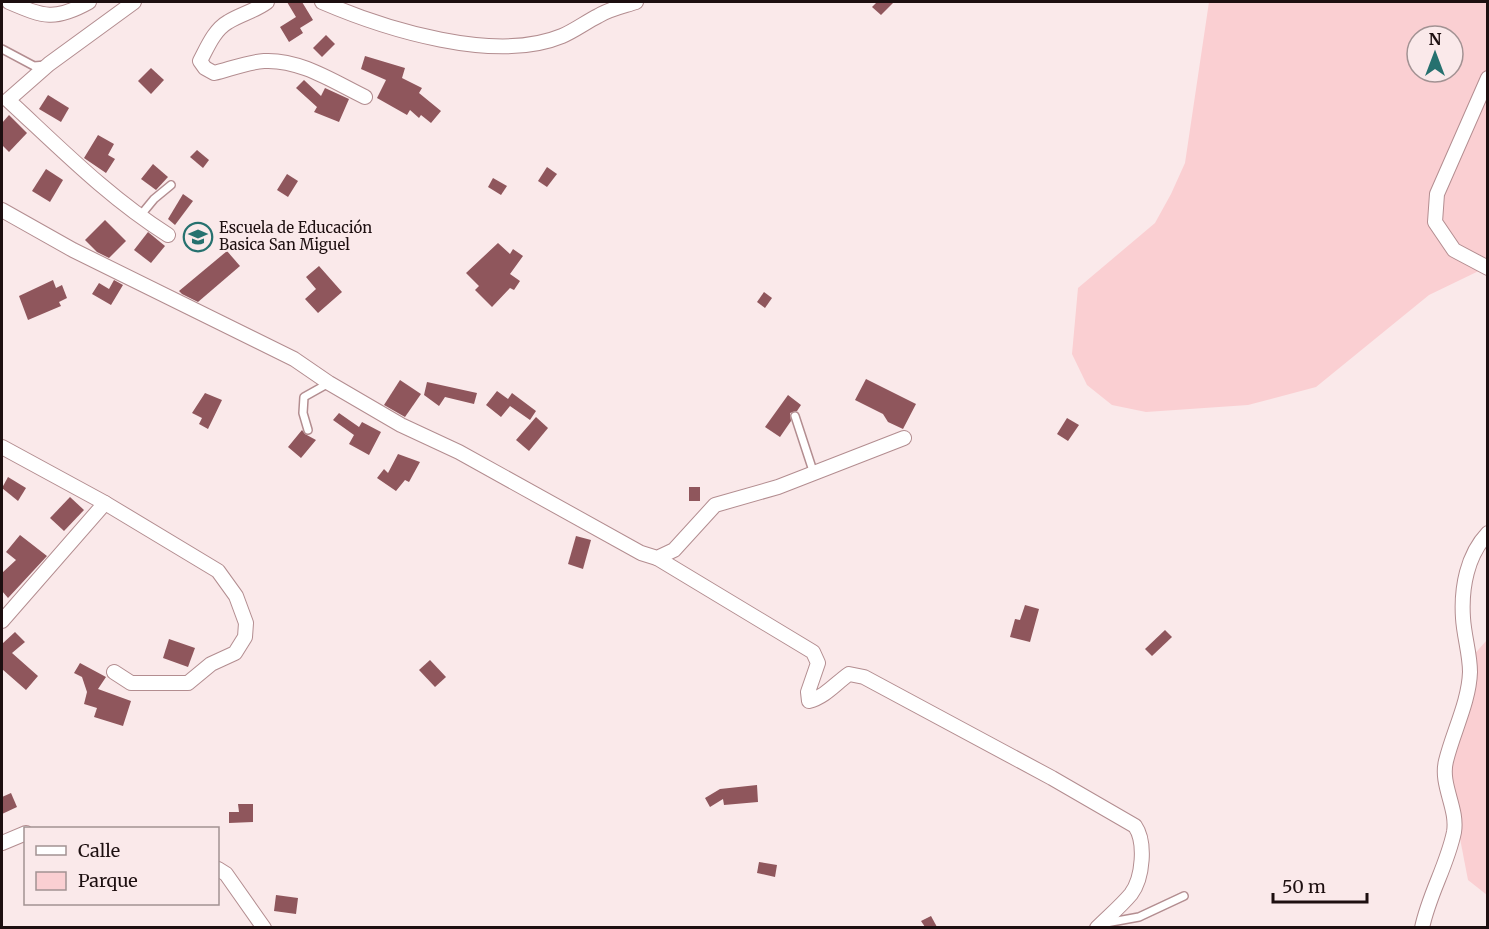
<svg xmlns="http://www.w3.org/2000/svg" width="1489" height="929" viewBox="0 0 1489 929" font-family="Merriweather,serif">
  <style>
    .green { fill: #facfd2; fill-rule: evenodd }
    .building { fill: #8f565c }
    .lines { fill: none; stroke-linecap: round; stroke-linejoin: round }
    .lane-casing { stroke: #b38d90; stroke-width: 10 }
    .street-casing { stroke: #b38d90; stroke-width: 16 }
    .lane { stroke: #fff; stroke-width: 7 }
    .street { stroke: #fff; stroke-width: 14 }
    .labels { text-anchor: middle; stroke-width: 4.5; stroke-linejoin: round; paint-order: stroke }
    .poi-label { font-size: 15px; fill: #1d0f10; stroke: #fae9ea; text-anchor: start }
  </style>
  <rect width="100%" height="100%" fill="#fae9ea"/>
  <!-- green -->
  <g class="green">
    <path d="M 1209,2 L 1487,2 L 1487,267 L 1429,295 L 1316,387 L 1248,405 L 1146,412 L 1112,405 L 1087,385 L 1072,354 L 1078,288 L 1155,223 L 1171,194 L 1185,163 ZM 1417,36 L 1453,36 L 1453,72 L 1417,72 Z"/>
    <polygon points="1487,640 1487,895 1468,880 1443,750 1470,659"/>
  </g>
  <!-- building -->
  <g class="building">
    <polygon points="287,2 302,2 313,20 300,28 303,33 289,42 280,27 296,17"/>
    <polygon points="877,2 894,2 881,15 872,7"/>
    <polygon points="326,35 335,44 322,57 313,48"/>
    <polygon points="365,56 405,68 402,78 422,88 419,93 441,111 431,123 421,115 419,118 410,110 407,115 377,98 386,80 361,69"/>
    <polygon points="151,68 164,80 151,94 138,81"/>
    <polygon points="304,80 321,96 325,88 349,99 339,122 314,112 317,107 296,88"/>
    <polygon points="48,95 69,108 61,122 39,109"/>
    <polygon points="9,115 27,133 9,152 2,145 2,123"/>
    <polygon points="98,135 114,144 108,155 115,159 106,173 84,158"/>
    <polygon points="197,150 209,160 203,168 190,157"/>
    <polygon points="153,164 168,177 156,190 141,179"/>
    <polygon points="547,167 557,174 547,187 538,181"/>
    <polygon points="46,169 63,180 50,202 32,191"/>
    <polygon points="287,174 298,181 288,197 277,190"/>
    <polygon points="493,178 507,186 501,195 488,187"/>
    <polygon points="183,194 193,201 175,225 168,219"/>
    <polygon points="105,220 126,241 109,258 97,252 85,240"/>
    <polygon points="148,232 165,246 151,263 134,250"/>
    <polygon points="498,243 510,254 513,249 523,256 510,274 520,281 514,290 510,288 492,307 475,290 479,286 466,273"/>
    <polygon points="227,251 240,266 198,302 182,294 179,291"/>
    <polygon points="319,266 342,292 318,313 305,299 316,289 306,277"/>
    <polygon points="53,280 56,288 62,285 67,298 59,302 61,306 28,320 19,296"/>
    <polygon points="114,280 123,285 111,305 92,294 99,283 109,289"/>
    <polygon points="764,292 772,298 765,308 757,302"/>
    <polygon points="866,379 916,404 903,429 888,422 883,414 855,400"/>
    <polygon points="400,380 421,394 405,417 384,405"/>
    <polygon points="427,382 477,393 474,404 445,397 439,406 424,395"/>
    <polygon points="497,391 508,399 512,393 536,411 530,420 510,406 501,417 486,405"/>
    <polygon points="205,393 222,400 208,429 199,424 202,418 192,413"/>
    <polygon points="788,395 801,405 797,411 790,413 791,421 780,437 765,427"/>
    <polygon points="339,413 359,427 362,422 381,432 369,455 349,444 354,435 333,420"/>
    <polygon points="536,417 548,428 529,451 516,440"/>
    <polygon points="1067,418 1079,425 1068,441 1057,434"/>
    <polygon points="302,430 305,434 316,440 301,458 288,447"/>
    <polygon points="398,454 420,462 409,482 405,480 396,491 377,478 384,469 388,473"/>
    <polygon points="8,477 26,488 18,501 2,488"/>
    <rect x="689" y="487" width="11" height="14"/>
    <polygon points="70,497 84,510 64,531 50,518"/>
    <polygon points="20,535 47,556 8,598 2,591 2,573 16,560 6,552"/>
    <polygon points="576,536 591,540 583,569 568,564"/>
    <polygon points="1025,605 1039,609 1030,642 1010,637 1015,619 1020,620"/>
    <polygon points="1165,630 1172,637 1152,656 1145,649"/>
    <polygon points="15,632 25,642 12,653 38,676 26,690 2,669 2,644"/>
    <polygon points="169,639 195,648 188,667 163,658"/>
    <polygon points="430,660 446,677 435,687 419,670"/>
    <polygon points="80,663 106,677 98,689 131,701 123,726 94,717 97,708 84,704 87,692 82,677 74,673"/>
    <polygon points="757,785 758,802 724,805 723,799 710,807 705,798 720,789"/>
    <polygon points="11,793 17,807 2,814 2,797"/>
    <polygon points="238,804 253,804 253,822 229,823 229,812 239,812"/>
    <polygon points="759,862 777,865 775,877 757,873"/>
    <polygon points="276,895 298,898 296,914 274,911"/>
    <polygon points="931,916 937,927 925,927 921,921"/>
  </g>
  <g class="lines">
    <!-- lane casing -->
    <g class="lane-casing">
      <g id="lane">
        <polyline points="2,49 34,66 46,65"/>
        <polyline points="140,216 154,199 171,185"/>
        <polyline points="795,416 814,474"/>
        <polyline points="308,430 303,413 304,397 329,383"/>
        <polyline points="1106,923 1139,917 1184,896"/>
      </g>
    </g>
    <!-- street casing -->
    <g class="street-casing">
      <g id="street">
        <path d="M 9,2 C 44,17 55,21 89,2"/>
        <path d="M 134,2 L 49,64 L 8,100 C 59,147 109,198 168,235"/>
        <path d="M 267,2 C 255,11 241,14 228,22 C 214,30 207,48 200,61 L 205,68 L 214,73 C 230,69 248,62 264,61 C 300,59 334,82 365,97"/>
        <path d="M 322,2 C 385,29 495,64 562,36 C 574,31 586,22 598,16 C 609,9 624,6 636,2"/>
        <polyline points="1488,78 1437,194 1435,222 1454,250 1488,268"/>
        <polyline points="2,210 73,250 294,359 329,383 401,425 459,452 641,553 657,558 674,550 715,505 778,487 904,438"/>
        <polyline points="2,447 105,503 2,621"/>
        <polyline points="105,503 218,571 236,596 246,623 245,637 235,653 211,664 188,683 131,683 114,672"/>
        <path d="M 657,558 L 813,652 L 818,663 L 808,692 L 809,701 C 825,697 836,683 849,674 L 864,677 L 1052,778 L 1135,826 C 1146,842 1143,878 1131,894 C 1121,906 1108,917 1097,928"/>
        <polyline points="2,843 26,833"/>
        <polyline points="218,869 226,874 264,928"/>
        <path d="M 1422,928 C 1429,894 1447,866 1454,832 C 1458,808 1440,785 1446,761 C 1453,732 1469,702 1470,672 C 1470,654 1464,636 1463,618 C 1461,588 1467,555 1488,533"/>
      </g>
    </g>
    <!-- lane -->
    <use href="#lane" class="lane"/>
    <!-- street -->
    <use href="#street" class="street"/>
  </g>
  <!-- icons -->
  <defs>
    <g id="school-ring" transform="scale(1.5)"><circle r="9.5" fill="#fae9ea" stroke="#26716f" stroke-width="1.5"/><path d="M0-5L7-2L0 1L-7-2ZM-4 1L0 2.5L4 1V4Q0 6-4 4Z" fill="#26716f"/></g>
  </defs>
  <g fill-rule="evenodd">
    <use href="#school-ring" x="198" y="237"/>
  </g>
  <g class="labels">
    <!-- poi labels -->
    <g class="poi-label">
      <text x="219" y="233">Escuela de Educación<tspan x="219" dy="17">Basica San Miguel</tspan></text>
    </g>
  </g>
  <!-- border -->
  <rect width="1489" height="929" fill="none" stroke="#1d0f10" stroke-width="6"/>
  <!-- legend -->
  <rect x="24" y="827" width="195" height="78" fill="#fae9ea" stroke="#a29293" stroke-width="1.5"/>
  <rect x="36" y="846" width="30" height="9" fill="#ffffff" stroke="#a29293" stroke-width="1.5"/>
  <text x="78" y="857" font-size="18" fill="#1d0f10">Calle</text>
  <rect x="36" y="872" width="30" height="18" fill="#facfd2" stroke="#a29293" stroke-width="1.5"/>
  <text x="78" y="887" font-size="18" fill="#1d0f10">Parque</text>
  <!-- north arrow -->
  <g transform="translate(1435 54)"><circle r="28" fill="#fae9ea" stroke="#a29293" stroke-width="1.5"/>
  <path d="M0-4.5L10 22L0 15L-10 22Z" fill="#26716f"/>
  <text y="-9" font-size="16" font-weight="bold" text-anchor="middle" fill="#1d0f10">N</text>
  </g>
  <!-- scale -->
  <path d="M1273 893v9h94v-9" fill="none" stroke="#1d0f10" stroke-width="3"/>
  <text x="1282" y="893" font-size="18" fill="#1d0f10" stroke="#fae9ea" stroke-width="4.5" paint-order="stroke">50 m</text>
</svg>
